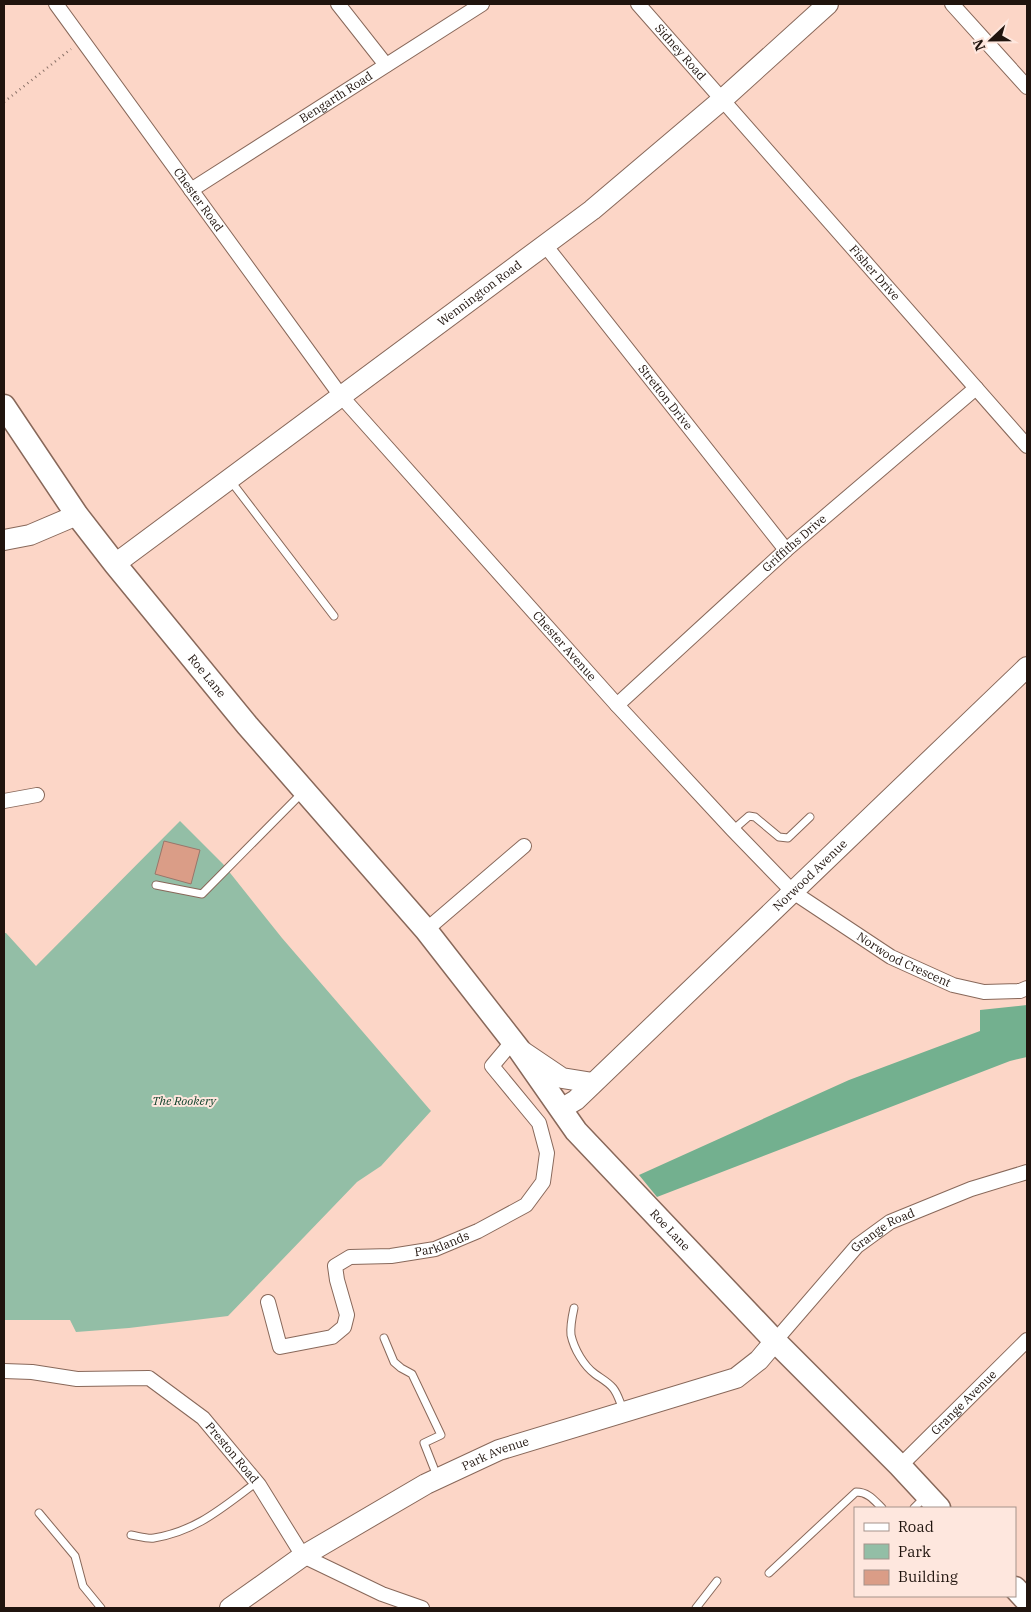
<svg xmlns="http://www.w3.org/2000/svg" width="1031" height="1612" viewBox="0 0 1031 1612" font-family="'IBM Plex Serif',serif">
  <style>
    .green { fill: #93bea6 }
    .forest { fill: #73b08f }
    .building { fill: #da9d87; stroke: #99766a }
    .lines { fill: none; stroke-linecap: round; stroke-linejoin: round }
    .lane-casing { stroke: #88685a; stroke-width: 9 }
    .street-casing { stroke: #88685a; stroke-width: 16 }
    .secondary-casing { stroke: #88685a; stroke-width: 22 }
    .primary-casing { stroke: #88685a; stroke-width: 25 }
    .path { stroke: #8c7369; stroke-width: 2.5; stroke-dasharray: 1 4; stroke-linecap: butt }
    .lane { stroke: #fff; stroke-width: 7 }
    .street { stroke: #fff; stroke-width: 14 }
    .secondary { stroke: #fff; stroke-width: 20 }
    .primary { stroke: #fff; stroke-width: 22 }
    .labels { text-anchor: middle; stroke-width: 4; stroke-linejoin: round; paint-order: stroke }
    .street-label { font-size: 12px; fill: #20140e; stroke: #fee7de }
    .park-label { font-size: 12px; font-style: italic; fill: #0f412a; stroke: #fee7de }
  </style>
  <rect width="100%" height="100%" fill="#fcd6c7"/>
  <!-- green -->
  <polygon class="green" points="180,821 223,864 282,938 431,1111 381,1166 357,1182 228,1316 129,1328 76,1332 70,1320 4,1320 4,933 6,933 36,966"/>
  <!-- forest -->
  <polygon class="forest" points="1027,1005 1027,1057 1010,1061 657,1197 639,1175 849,1080 980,1031 980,1010"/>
  <!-- building -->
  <polygon class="building" points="164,841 200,850 191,884 155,874"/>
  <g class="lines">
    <!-- lane casing -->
    <g class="lane-casing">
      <g id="lane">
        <polyline points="230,480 334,616"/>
        <polyline points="733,830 749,816 755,817 779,837 788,838 810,817"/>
        <polyline points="156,885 202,894 302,793"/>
        <path d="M 574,1308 C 572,1317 570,1326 571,1335 C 574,1349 584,1366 595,1374 C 602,1379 608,1382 613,1388 C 618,1394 620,1403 623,1409"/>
        <polyline points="384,1338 394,1362 401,1368 412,1374 441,1435 424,1443 437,1476"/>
        <polyline points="914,1508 925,1497"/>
        <polyline points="39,1513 75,1556 83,1586 101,1608"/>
        <path d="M 131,1535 C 138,1536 147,1539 154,1538 C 197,1531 223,1507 257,1482"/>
        <path d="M 769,1573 L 856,1492 C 868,1492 874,1500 882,1508"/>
        <polyline points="696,1608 717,1581"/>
      </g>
    </g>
    <!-- street casing -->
    <g class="street-casing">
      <g id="street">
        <path id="s1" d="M 56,4 L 341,396 L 617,705 L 733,830 L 793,892 L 891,957 L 953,985 L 984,992 L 1020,991 L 1027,988"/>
        <polyline points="338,4 386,65"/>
        <path id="s2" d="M 638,4 L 1027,446"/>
        <polyline points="952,4 1027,87"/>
        <path id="s3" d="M 191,190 L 482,4"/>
        <path id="s4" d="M 545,245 L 786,550"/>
        <path id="s5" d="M 617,705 L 786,550 L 976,388"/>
        <polyline points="4,801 37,795"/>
        <polyline points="426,930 524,846"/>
        <path id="s6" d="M 268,1302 L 280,1347 L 332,1337 L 344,1327 L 347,1315 L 337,1280 L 335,1266 L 350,1257 L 391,1256 L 435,1249 L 478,1231 L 526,1205 L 543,1182 L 547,1153 L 539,1123 L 492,1066 L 513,1041"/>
        <path id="s7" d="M 775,1341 L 857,1246 L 890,1222 L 971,1189 L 1027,1172"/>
        <path id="s8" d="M 4,1371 L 32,1372 L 77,1379 L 149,1378 L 203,1418 L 259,1485 L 303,1556 L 382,1594 L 422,1608"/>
        <path id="s9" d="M 900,1466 L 1027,1340"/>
      </g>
    </g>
    <!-- secondary casing -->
    <g class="secondary-casing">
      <g id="secondary">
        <polyline points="4,540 30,535 77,515"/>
        <path id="s10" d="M 115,564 L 592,210 L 723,99 L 828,4"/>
        <polyline points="522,1051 562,1078 593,1083"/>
        <path id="s11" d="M 561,1109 L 576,1100 L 1027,667"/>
        <path id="s12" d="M 230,1608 L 303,1556 L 426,1484 L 499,1450 L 736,1378 L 759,1360 L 775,1341"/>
      </g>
    </g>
    <!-- primary casing -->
    <g class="primary-casing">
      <g id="primary">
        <path id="s13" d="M 4,406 L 77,515 L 115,564 L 247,725 L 426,930 L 518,1048 L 576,1131 L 775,1341 L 900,1466 L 939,1508"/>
        <polyline points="1015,1588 1027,1601"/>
      </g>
    </g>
    <!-- path -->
    <polyline class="path" points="4,102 71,49"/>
    <!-- lane -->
    <use href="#lane" class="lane"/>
    <!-- street -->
    <use href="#street" class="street"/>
    <!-- secondary -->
    <use href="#secondary" class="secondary"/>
    <!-- primary -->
    <use href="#primary" class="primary"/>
  </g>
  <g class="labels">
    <!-- street labels -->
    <g class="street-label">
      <text dy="4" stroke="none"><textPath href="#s2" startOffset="64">Sidney Road</textPath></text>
      <text dy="4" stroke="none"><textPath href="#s3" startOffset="172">Bengarth Road</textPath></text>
      <text dy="4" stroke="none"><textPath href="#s1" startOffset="242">Chester Road</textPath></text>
      <text dy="4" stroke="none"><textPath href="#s2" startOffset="358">Fisher Drive</textPath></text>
      <text dy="4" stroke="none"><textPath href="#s10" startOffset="454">Wennington Road</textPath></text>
      <text dy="4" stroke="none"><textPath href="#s4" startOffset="194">Stretton Drive</textPath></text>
      <text dy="4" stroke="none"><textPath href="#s5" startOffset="240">Griffiths Drive</textPath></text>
      <text dy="4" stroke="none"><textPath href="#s1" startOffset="820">Chester Avenue</textPath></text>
      <text dy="4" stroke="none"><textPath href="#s13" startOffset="338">Roe Lane</textPath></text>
      <text dy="4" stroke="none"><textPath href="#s11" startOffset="342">Norwood Avenue</textPath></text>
      <text dy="4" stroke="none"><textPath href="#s1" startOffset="1286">Norwood Crescent</textPath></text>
      <text dy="4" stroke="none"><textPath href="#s13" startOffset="1061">Roe Lane</textPath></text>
      <text dy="4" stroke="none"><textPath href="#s7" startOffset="156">Grange Road</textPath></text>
      <text dy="4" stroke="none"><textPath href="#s6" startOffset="289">Parklands</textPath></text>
      <text dy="4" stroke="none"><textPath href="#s9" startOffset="90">Grange Avenue</textPath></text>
      <text dy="4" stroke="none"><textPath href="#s8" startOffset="258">Preston Road</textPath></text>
      <text dy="4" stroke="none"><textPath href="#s12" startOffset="308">Park Avenue</textPath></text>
    </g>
    <!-- park labels -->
    <g class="park-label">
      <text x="184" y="1105">The Rookery</text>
    </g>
  </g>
  <!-- border -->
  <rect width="1031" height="1612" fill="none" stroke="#20140e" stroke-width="10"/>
  <!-- legend -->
  <rect x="854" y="1507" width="162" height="90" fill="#fee7de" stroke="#a5938b"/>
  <rect x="864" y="1523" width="25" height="8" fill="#ffffff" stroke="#a5938b"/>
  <text x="898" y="1532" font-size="15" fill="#20140e">Road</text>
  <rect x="864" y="1544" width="25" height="15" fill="#93bea6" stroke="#a5938b"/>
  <text x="898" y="1557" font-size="15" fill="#20140e">Park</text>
  <rect x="864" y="1570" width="25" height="15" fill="#da9d87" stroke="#a5938b"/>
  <text x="898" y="1582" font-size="15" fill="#20140e">Building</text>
  <!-- north arrow -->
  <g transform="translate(991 40) rotate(248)" stroke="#fee7de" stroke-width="4" paint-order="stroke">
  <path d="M0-4L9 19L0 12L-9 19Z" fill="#20140e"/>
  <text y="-8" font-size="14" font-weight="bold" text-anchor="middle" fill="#20140e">N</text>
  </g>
</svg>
